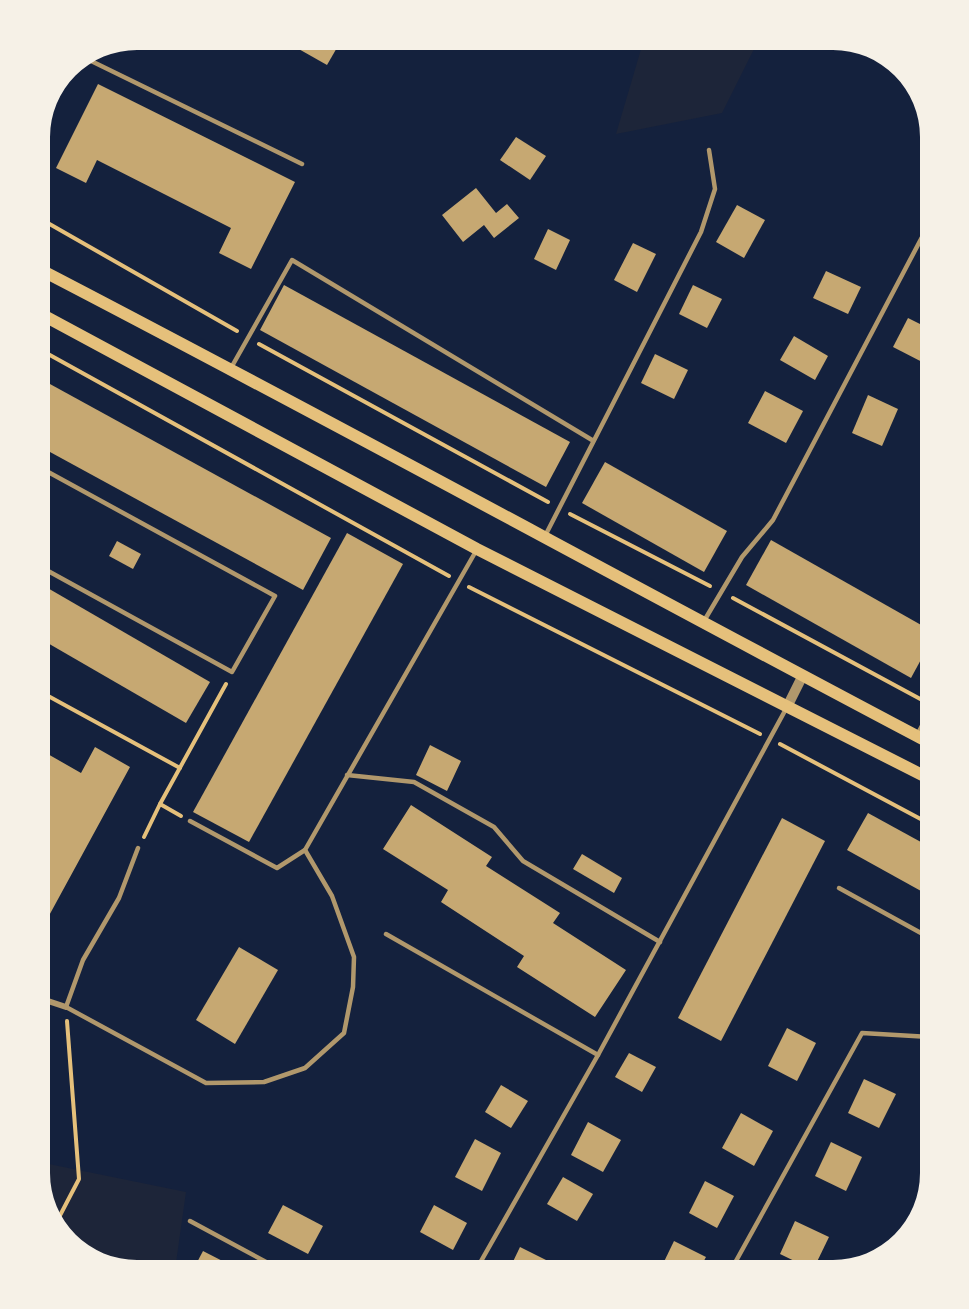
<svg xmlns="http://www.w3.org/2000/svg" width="969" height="1309" viewBox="0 0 969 1309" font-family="Bitter,serif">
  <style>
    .green { fill: #1d2539 }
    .building { fill: #c6a872 }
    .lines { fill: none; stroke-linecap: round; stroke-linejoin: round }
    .path { stroke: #e5c07b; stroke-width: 4 }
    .service { stroke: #b1986c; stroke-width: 4.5 }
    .minor { stroke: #b1986c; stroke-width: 6 }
    .tertiary { stroke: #b1986c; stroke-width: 10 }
    .secondary { stroke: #e5c07b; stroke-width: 12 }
  </style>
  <rect width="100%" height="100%" fill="#14213d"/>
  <!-- green -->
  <g class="green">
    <polygon points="644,39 759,39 722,113 616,134"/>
    <polygon points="39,1162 186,1192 175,1270 130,1270 87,1257 52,1222 39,1172"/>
  </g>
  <!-- building -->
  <g class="building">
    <polygon points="281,39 342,39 327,65"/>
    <polygon points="98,84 295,182 251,269 219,253 231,228 97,160 86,183 56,168"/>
    <polygon points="516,137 546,156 530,180 500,160"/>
    <polygon points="476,188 496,213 507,204 519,218 494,238 484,225 463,242 442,215"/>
    <polygon points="737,205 765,220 744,258 716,242"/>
    <polygon points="548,229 570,240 556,270 534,259"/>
    <polygon points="633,243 656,254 637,292 614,280"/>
    <polygon points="826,271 861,287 848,314 813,298"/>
    <polygon points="284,285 570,442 546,487 260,330"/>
    <polygon points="693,285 722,299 707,328 679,314"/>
    <polygon points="908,318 930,329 928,365 893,347"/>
    <polygon points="794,336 828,356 815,380 780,360"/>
    <polygon points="655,354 688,370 674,399 641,383"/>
    <polygon points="39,378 331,538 303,590 39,446"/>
    <polygon points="765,391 803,411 786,443 748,423"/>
    <polygon points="868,395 898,409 882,446 852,433"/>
    <polygon points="605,462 727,531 704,572 582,503"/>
    <polygon points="347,533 403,564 249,842 193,812"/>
    <polygon points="771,540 930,630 930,643 911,678 746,585"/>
    <polygon points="117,541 141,554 133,569 109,556"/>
    <polygon points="39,583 210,682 186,723 39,638"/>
    <polygon points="430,745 461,761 447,791 416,775"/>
    <polygon points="95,747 130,767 39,934 39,765 46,753 81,773"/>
    <polygon points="411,805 492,857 486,866 560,913 553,923 626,970 595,1017 517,967 524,956 441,902 448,890 383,849"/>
    <polygon points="868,813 930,847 930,896 847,850"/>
    <polygon points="782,818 825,841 721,1041 678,1018"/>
    <polygon points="582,854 622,878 614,893 573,869"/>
    <polygon points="239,947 278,970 235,1044 196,1020"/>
    <polygon points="787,1028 816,1043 797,1081 768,1066"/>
    <polygon points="629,1053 656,1067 642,1092 615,1077"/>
    <polygon points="864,1079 896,1094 879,1128 848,1113"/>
    <polygon points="501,1085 528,1101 511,1128 485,1112"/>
    <polygon points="741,1113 773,1131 754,1166 722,1148"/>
    <polygon points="588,1122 621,1140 603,1172 571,1155"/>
    <polygon points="475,1139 501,1153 482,1191 455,1177"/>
    <polygon points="831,1142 862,1157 846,1191 815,1176"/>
    <polygon points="563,1177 593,1194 577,1221 547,1204"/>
    <polygon points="705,1181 734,1196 717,1228 689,1213"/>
    <polygon points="283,1205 323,1226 308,1254 268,1233"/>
    <polygon points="434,1205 467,1223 453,1250 420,1232"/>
    <polygon points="795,1221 829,1237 813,1270 780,1254"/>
    <polygon points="674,1241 706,1257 699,1270 660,1270"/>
    <polygon points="520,1247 552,1263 548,1270 509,1270"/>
    <polygon points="203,1251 240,1270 193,1270"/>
  </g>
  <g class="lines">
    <!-- path -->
    <g class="path">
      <polyline points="39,218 237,331"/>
      <polyline points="259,344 548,502"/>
      <polyline points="39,349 449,576"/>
      <polyline points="570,514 710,586"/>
      <polyline points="469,587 760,734"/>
      <polyline points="733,598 924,701"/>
      <polyline points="39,691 180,768"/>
      <polyline points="780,744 930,824"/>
      <polyline points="160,804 226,684"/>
      <polyline points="144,837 160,804 181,816"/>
      <polyline points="55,1225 79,1179 67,1021"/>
    </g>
    <!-- service -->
    <g class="service">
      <polyline points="85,58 302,164"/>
      <polyline points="231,368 292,260 592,440"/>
      <polyline points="545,536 701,232 715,189 709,150"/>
      <polyline points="39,566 232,672 275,596 39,467"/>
      <polyline points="704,621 742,557 773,520 930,222"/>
      <polyline points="917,735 930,711"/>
      <polyline points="347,775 414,782 494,827 523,861 660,942"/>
      <polyline points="190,821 277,868 305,850"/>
      <polyline points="138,848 119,898 83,960 66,1007 206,1083 264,1082 305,1068 344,1033 353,987 354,957 332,896 305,850 476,551"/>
      <polyline points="839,888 930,938"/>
      <polyline points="386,934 598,1055"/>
      <polyline points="190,1221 281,1270"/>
      <polyline points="476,1270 598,1055 787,707"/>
      <polyline points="731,1270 862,1033 930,1037"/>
    </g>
    <!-- minor -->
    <g class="minor">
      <polyline points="39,135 54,100"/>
      <polyline points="39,998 66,1007"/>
    </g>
    <!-- tertiary -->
    <polyline class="tertiary" points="787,707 802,677"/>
    <!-- secondary -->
    <g class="secondary">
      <path d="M 39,269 C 338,424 632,586 930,743"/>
      <polyline points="39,313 477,549 930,779"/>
    </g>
  </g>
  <!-- crop -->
  <path d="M0 0H969V1309H0ZM137 50H833A87 87 0 0 1 920 137V1173A87 87 0 0 1 833 1260H137A87 87 0 0 1 50 1173V137A87 87 0 0 1 137 50Z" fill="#f6f1e7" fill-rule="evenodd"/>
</svg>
